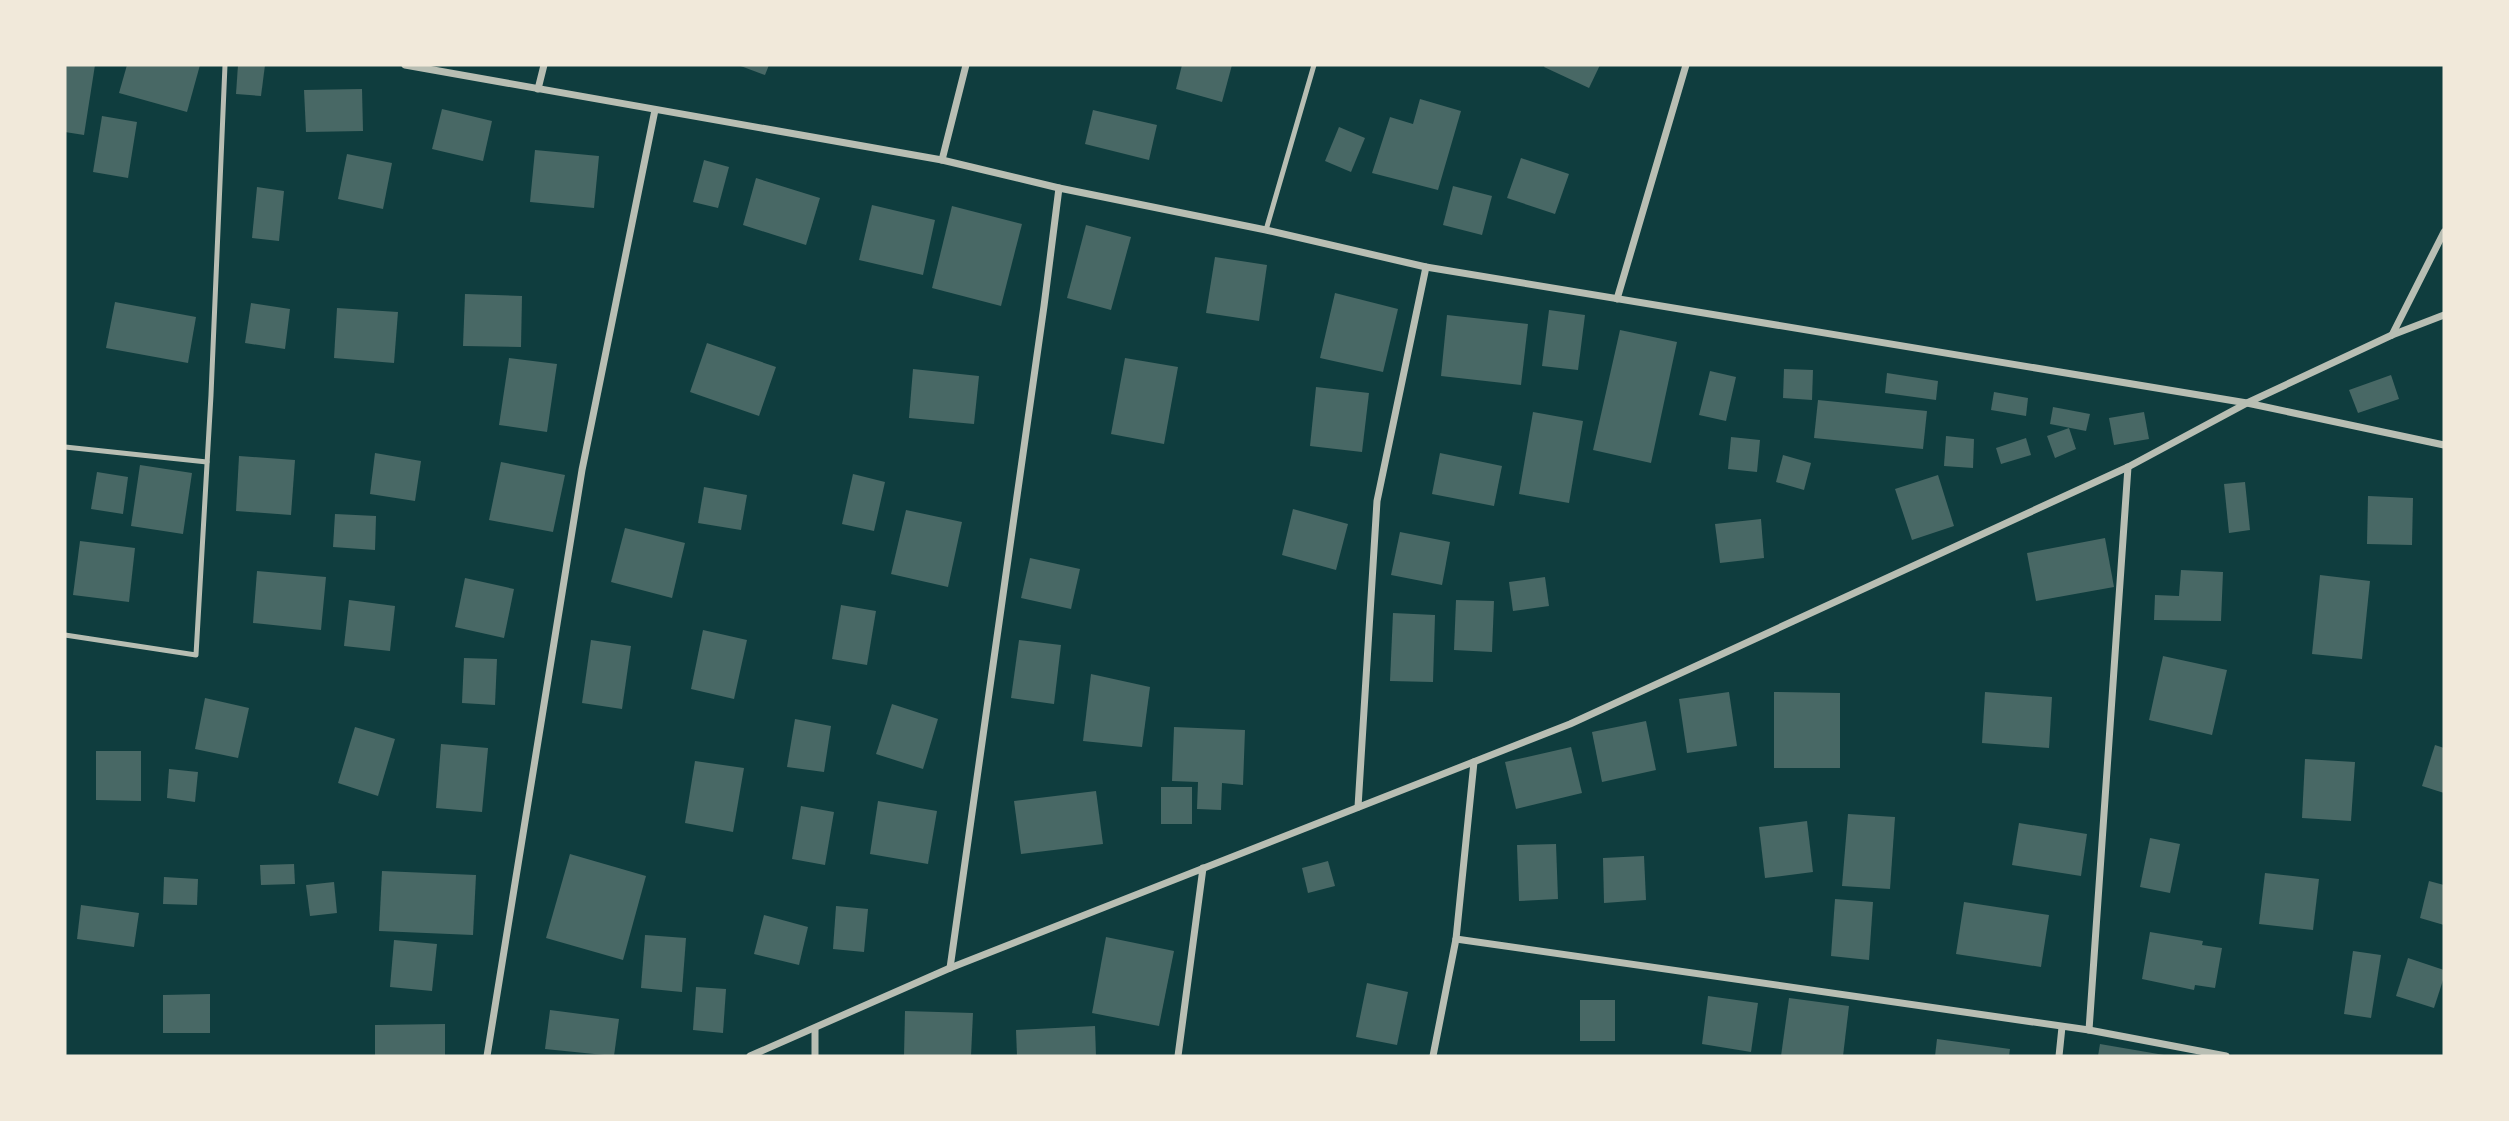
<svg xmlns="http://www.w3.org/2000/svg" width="2509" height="1121" viewBox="0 0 2509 1121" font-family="Ubuntu,sans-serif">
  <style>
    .building { fill: #486865 }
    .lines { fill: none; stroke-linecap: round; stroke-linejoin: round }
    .service { stroke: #b8beb3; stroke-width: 5 }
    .minor { stroke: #b8beb3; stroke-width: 7 }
  </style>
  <rect width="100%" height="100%" fill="#0f3d3e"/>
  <!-- building -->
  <g class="building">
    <polygon points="65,65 95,65 84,135 65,132"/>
    <polygon points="127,65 200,65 187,112 119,93"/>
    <polygon points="238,65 265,65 261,96 236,94"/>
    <polygon points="738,65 769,65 765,75"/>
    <polygon points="1182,65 1232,65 1222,102 1176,89"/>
    <polygon points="1545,65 1600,65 1589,88 1544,67"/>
    <polygon points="362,89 363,131 306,132 304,90"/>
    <polygon points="1420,99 1461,111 1438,190 1372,173 1390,117 1413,124"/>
    <polygon points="442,109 492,121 483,161 432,149"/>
    <polygon points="1093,110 1157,125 1149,160 1085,144"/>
    <polygon points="102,116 137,122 128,178 93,172"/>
    <polygon points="1339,127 1365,138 1351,172 1325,161"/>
    <polygon points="535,150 599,156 594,208 530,202"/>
    <polygon points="347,154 392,163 383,209 338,199"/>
    <polygon points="1521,158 1569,174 1555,214 1507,198"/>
    <polygon points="704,160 729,167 718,208 693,202"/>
    <polygon points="756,178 820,198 806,245 743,225"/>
    <polygon points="1453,186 1492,196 1482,235 1443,225"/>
    <polygon points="257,187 284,191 279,241 252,238"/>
    <polygon points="872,205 935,220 923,275 859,260"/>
    <polygon points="952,206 1022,224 1001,306 932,288"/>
    <polygon points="1086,225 1131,237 1111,310 1067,298"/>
    <polygon points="1215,257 1267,265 1259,321 1206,313"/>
    <polygon points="1335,293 1398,309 1383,372 1320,358"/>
    <polygon points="465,294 522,296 521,347 463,346"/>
    <polygon points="115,302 196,317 188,363 106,348"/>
    <polygon points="251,303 290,309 285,349 245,343"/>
    <polygon points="337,308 398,312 394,363 334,358"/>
    <polygon points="1549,310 1585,315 1578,370 1542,366"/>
    <polygon points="1447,315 1528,324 1521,385 1441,376"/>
    <polygon points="1620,330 1677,342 1651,463 1593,450"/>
    <polygon points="707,343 776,367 759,416 690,392"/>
    <polygon points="509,358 557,364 547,432 499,425"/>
    <polygon points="1125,358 1178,367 1164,444 1111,434"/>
    <polygon points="913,369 979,376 974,424 909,418"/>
    <polygon points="1784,369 1813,370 1812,400 1783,398"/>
    <polygon points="1710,371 1736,377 1726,421 1699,415"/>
    <polygon points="1887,373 1938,381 1936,400 1885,393"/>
    <polygon points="2391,375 2399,399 2358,413 2349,390"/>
    <polygon points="1316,387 1369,393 1362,452 1310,446"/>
    <polygon points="1994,392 2028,398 2026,416 1991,410"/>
    <polygon points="1818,400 1927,411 1923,449 1814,438"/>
    <polygon points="2053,407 2090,414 2086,431 2050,424"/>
    <polygon points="1533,412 1583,421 1569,503 1519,494"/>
    <polygon points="2144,412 2149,439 2114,445 2109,418"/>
    <polygon points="2069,428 2076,449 2055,458 2047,436"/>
    <polygon points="1946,436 1974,439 1973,468 1944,466"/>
    <polygon points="1731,437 1760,440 1757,472 1728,469"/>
    <polygon points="2026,438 2031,455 2001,464 1996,448"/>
    <polygon points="375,453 421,461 415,501 370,494"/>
    <polygon points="1440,453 1502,466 1494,506 1432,494"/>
    <polygon points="1783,455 1811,463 1804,490 1776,482"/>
    <polygon points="239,456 295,460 291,515 236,511"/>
    <polygon points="501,462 565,475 553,532 489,520"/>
    <polygon points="140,465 192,473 183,534 131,526"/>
    <polygon points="97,472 128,477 123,514 91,509"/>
    <polygon points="853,474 885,482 874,531 842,524"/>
    <polygon points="1938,475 1954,526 1912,540 1895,489"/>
    <polygon points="2245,482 2250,530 2229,533 2224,484"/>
    <polygon points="704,487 747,495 741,530 698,523"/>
    <polygon points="2368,496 2413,498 2412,545 2367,544"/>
    <polygon points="1293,509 1348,524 1336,570 1282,555"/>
    <polygon points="906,510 962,522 948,587 891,574"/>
    <polygon points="335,514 376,516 375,550 333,547"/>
    <polygon points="1761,519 1764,558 1720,563 1715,524"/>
    <polygon points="625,528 685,543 672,598 611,582"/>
    <polygon points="1400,532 1450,542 1442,585 1391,575"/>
    <polygon points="2105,538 2114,587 2036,601 2027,553"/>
    <polygon points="80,541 135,548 129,602 73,595"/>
    <polygon points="1030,558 1080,569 1071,609 1021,598"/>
    <polygon points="2181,570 2223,572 2221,621 2154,620 2155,595 2179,596"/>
    <polygon points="257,571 326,577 321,630 253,623"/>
    <polygon points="2320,575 2370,581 2362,659 2312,654"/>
    <polygon points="1545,577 1549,606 1513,611 1509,582"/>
    <polygon points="465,578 514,589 504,638 455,627"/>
    <polygon points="349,600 395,606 390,651 344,646"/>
    <polygon points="1456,600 1494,601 1492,652 1454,650"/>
    <polygon points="841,605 876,611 867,665 832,659"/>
    <polygon points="1393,613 1435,615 1433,682 1390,681"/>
    <polygon points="703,630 747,640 734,699 691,689"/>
    <polygon points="591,640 631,646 622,709 582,703"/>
    <polygon points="1019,640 1061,645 1054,704 1011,698"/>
    <polygon points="2163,656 2227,670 2212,735 2149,720"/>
    <polygon points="464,658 497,659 495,705 462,703"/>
    <polygon points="1091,674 1150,687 1142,747 1083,741"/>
    <polygon points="1729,692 1737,746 1687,753 1679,699"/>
    <polygon points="1774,692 1840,693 1840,768 1774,768"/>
    <polygon points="1985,692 2052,697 2049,748 1982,743"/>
    <polygon points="205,698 249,708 238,758 195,749"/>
    <polygon points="892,704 938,719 923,769 876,754"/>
    <polygon points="795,719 831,726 824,772 787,767"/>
    <polygon points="1646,721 1656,770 1602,782 1592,732"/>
    <polygon points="355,727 395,739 378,796 338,783"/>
    <polygon points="1174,727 1245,730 1243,785 1222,783 1221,810 1197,809 1198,782 1172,781"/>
    <polygon points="441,744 488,748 482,812 436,808"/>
    <polygon points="2435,745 2444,748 2444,793 2422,786"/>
    <polygon points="1571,747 1582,793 1516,809 1505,762"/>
    <polygon points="96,751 141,751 141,801 96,800"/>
    <polygon points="2305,759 2355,762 2351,821 2302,818"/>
    <polygon points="695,761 744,768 733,832 685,823"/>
    <polygon points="169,769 198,772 195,802 167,798"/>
    <rect x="1161" y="787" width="31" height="37"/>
    <polygon points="1096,791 1103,844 1021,854 1014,801"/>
    <polygon points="878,801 937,811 928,864 870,854"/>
    <polygon points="801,806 834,812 825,865 792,859"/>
    <polygon points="1848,814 1895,817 1890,889 1842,886"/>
    <polygon points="1807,821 1813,872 1765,878 1759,827"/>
    <polygon points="2019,823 2087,834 2081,876 2012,865"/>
    <polygon points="2150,838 2180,844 2170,893 2140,887"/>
    <polygon points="1556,844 1558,899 1519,901 1517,845"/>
    <polygon points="570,854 646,876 623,960 546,938"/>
    <polygon points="1644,856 1646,900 1604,903 1603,858"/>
    <polygon points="1328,861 1335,886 1308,893 1302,868"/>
    <polygon points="294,864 295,884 261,885 260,865"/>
    <polygon points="382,871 476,875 473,935 379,931"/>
    <polygon points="2265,873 2319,879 2313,930 2259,924"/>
    <polygon points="164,877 198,879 197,905 163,904"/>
    <polygon points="2429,881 2444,885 2444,925 2420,918"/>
    <polygon points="334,882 337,913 310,916 306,885"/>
    <polygon points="1835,899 1873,902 1869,960 1831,956"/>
    <polygon points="1964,902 2049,915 2041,967 1956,954"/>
    <polygon points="81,905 139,913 134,947 77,939"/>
    <polygon points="836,906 868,909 864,952 833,949"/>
    <polygon points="764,915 808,927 799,965 754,954"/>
    <polygon points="2150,932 2203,941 2202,945 2222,948 2215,988 2195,985 2194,990 2142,979"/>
    <polygon points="645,935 686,938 682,992 641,988"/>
    <polygon points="1106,937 1174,951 1159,1026 1092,1013"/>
    <polygon points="394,940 437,944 432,991 390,987"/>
    <polygon points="2353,951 2381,955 2371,1018 2344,1014"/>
    <polygon points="2408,958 2444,970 2444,977 2434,1008 2396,996"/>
    <polygon points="1367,983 1408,992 1397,1045 1356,1037"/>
    <polygon points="696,987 726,989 723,1033 693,1030"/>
    <polygon points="210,994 210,1033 163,1033 163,995"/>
    <polygon points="1708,996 1758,1003 1751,1052 1702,1044"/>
    <polygon points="1789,998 1849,1006 1843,1056 1781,1056"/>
    <rect x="1580" y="1000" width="35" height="41"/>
    <polygon points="550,1010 619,1019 614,1056 545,1049"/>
    <polygon points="905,1011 973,1013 971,1056 904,1056"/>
    <polygon points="445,1024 445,1056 375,1056 375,1025"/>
    <polygon points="1095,1026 1096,1056 1017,1056 1016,1030"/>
    <polygon points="1937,1039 2010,1049 2009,1056 1935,1056"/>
    <polygon points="2100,1044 2164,1055 2164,1056 2098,1056"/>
  </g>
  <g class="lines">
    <!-- service -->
    <g class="service">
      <polyline points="1266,230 1314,65"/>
      <polyline points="65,447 207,462"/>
      <polyline points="65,635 196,655 211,395 225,65"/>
    </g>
    <!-- minor -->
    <g class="minor">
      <polyline points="405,65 942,160 1059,188 1266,230 1426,267 2247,403 2444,445"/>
      <polyline points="538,89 544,65"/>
      <polyline points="942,160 966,65"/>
      <polyline points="1617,299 1686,65"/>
      <polyline points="2392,335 2444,232"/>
      <polyline points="1358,807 1377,501 1426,267"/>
      <polyline points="1456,939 2089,1030 2226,1056"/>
      <polyline points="950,968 1044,306 1059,188"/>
      <polyline points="2089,1030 2128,467"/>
      <polyline points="487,1056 582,470 655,110"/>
      <polyline points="750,1056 950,968 1570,724 2128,467 2247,403 2392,335 2444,315"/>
      <polyline points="815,1056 815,1029"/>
      <polyline points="1178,1056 1203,868"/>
      <polyline points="1433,1056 1456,939 1474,762"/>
      <polyline points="2059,1056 2062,1027"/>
    </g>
  </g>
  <!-- border -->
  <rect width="2509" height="1121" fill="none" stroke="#f1e9da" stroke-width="133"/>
</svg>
